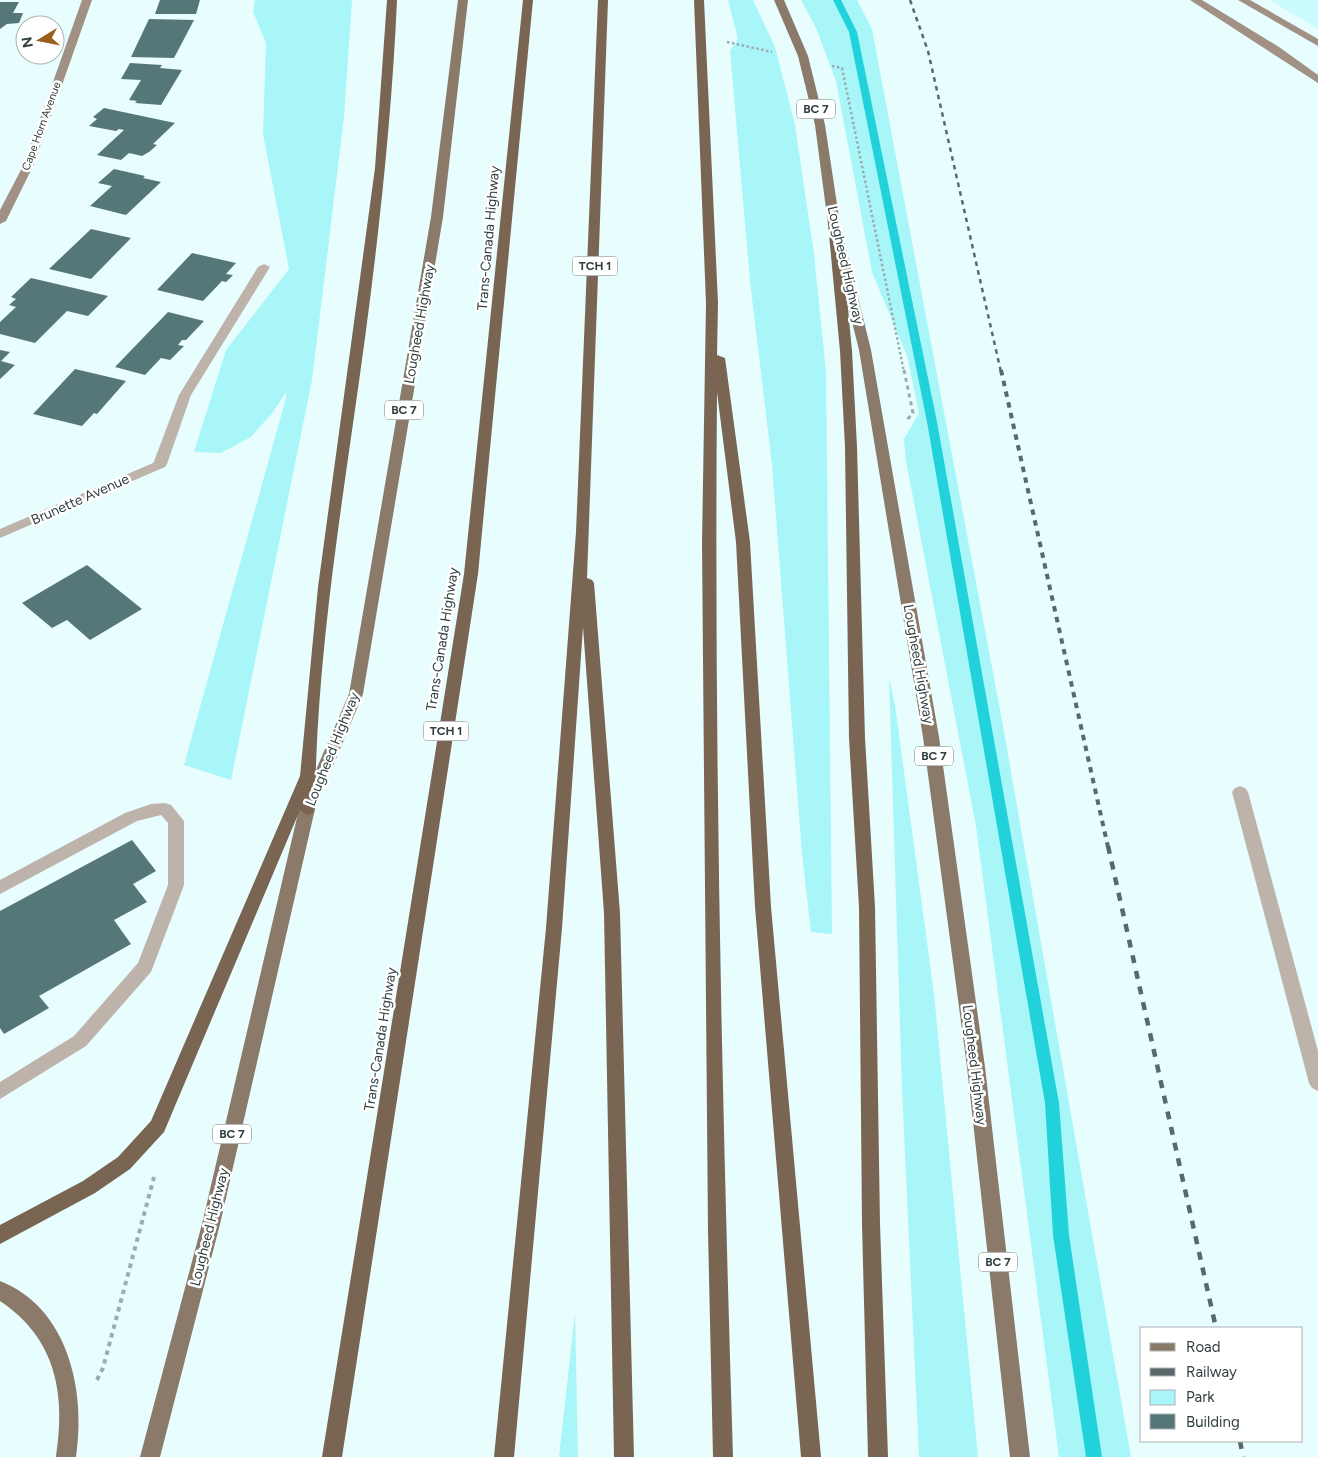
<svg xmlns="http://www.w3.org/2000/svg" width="1318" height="1457" viewBox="0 0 1318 1457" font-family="Figtree,sans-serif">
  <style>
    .built { fill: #ccfbfd }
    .green { fill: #a9f6f9 }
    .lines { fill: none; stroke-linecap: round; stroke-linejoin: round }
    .stream { fill: #21d2da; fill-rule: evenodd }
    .building { fill: #557778 }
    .path-far2 { stroke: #9aadae; stroke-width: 2.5; stroke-dasharray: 2.5 2.5; stroke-linecap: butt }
    .path-far1 { stroke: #9aadae; stroke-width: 3; stroke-dasharray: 4 4; stroke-linecap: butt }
    .path { stroke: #9aadae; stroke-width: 4; stroke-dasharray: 4.5 4.5; stroke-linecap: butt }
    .lane { fill: #bdb3aa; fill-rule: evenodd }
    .street { fill: #bdb3aa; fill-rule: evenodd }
    .secondary { fill: #a09184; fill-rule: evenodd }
    .primary { fill: #8b7969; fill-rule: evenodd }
    .highway { fill: #796552; fill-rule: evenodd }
    .rail-far2 { stroke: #59696a; stroke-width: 2.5; stroke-dasharray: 4.5 4.5; stroke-linecap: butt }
    .rail-far1 { stroke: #59696a; stroke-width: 4; stroke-dasharray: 5.5 5.5; stroke-linecap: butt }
    .rail { stroke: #59696a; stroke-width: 4.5; stroke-dasharray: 8 8; stroke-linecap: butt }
    .labels { text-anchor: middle; stroke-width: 5; stroke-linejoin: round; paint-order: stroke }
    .far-street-label { font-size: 11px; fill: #303f40; stroke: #fff }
    .shield { fill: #fff; stroke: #6e7979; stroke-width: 1 }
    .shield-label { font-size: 12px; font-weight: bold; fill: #303f40 }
    .street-label { font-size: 14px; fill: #303f40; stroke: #fff }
  </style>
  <rect width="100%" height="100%" fill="#e7fdfe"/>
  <!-- built -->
  <polygon class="built" points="1269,0 1318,0 1318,29 1283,8"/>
  <!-- green -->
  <g class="green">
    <polygon points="255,0 352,0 344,117 312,380 231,780 184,765 286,398 286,392 273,412 251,437 221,453 194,452 226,350 289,269 263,134 266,43 253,12"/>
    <polygon points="728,0 753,0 775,47 795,125 814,254 826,372 832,934 811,932 802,854 772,465 750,281 730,51 738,39"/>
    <polygon points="801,0 857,0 872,29 1003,726 1131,1457 1059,1457 976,826 906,461 904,439 919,413 907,356 872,272 836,81 817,30"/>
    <polygon points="889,677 895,705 934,994 978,1457 919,1457 902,1089"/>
    <polygon points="575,1313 578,1457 559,1457"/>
  </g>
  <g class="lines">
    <!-- stream -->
    <polygon class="stream" points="833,0 841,0 857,32 937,422 1059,1103 1069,1235 1102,1457 1086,1457 1053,1235 1045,1103 927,422 849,32"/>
  </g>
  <!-- building -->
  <g class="building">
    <polygon points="160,0 200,0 196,14 155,14"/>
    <polygon points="0,2 19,2 13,13 23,13 19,23 7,24 0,29"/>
    <polygon points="149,19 194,20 174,58 131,57"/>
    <polygon points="130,63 162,65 160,68 182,70 161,105 135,103 137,101 129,100 141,80 121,79"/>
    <polygon points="104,108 175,123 153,144 157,145 149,152 142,156 129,153 121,160 97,155 124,130 119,129 116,131 89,126 97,119 93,117"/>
    <polygon points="114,169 145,176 143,178 161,182 126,215 90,206 112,186 98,183"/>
    <polygon points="91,229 131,238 91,279 49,269"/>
    <polygon points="192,253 236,263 226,274 233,275 226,282 222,281 203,301 157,290"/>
    <polygon points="31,278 108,296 88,316 67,311 35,343 0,334 0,322 16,307 9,305 16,299 11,297"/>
    <polygon points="168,312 204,321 186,340 182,340 178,345 184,346 170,360 161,358 145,375 115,367"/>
    <polygon points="0,350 10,352 1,361 15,365 0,379"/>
    <polygon points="75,369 126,381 97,414 94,413 82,426 33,414"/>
    <polygon points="87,565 142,609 90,640 67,620 52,628 22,603"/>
    <polygon points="132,840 156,871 133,884 147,902 114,920 131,944 39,996 49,1008 4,1034 0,1028 0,911"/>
  </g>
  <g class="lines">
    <!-- path-far2 -->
    <g class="path-far2">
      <polyline points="727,42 772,52"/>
      <polyline points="832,66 842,68 904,372"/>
    </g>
    <!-- path-far1 -->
    <polyline class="path-far1" points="904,370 913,413 906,421"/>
    <!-- path -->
    <polyline class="path" points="97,1380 103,1368 154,1177"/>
    <!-- lane -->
    <g class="lane">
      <polygon points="264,264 270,267 191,395 167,464 160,468 155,467 153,464 179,395 258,267"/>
      <polygon points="1240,786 1245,788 1248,792 1318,1051 1318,1091 1312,1088 1309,1083 1232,792 1235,788"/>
      <polygon points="165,803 171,805 184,821 184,885 151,972 86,1046 0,1099 0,1082 74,1036 138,963 168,885 168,823 161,815 137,821 0,894 0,880 125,813 151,804"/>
    </g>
    <!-- street -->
    <polygon class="street" points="160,460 167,464 165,467 0,538 0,529"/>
    <!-- secondary -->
    <g class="secondary">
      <polygon points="82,0 92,0 34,164 6,221 0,224 0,210 24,164"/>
      <polygon points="1190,0 1202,0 1279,47 1318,75 1318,83"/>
      <polygon points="1238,0 1250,0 1318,39 1318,46"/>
    </g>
    <!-- primary -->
    <g class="primary">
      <polygon points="458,0 468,0 443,217 363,694 315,809 220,1224 160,1457 140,1457 202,1224 299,809 349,694 431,217"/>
      <polygon points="774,0 784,0 808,56 825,125 840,224 871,350 939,737 985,1067 1030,1457 1010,1457 967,1067 923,737 859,350 828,224 815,125 798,56"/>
      <path d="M 0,1281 C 69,1308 86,1392 76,1457 L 56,1457 C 66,1394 56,1338 0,1301 Z"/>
    </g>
    <!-- highway -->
    <g class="highway">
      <path d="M 387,0 L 397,0 C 392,113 380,225 365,338 C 344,494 316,651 315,809 L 313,813 L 307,815 L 300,810 L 164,1132 L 130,1169 L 95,1193 L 0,1244 L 0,1225 L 83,1181 L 118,1157 L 151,1121 L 300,776 L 318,587 L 375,168 Z"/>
      <polygon points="523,0 533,0 478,574 342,1457 322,1457 464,574"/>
      <polygon points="598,0 608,0 587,578 592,580 594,583 620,913 634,1457 614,1457 604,913 583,627 562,928 514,1457 494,1457 546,928 576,532"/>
      <path d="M 694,0 L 704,0 L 718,303 L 717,355 L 725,358 L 750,542 L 771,907 L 821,1457 L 801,1457 L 755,907 L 736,542 L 717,392 C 714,747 722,1102 733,1457 L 713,1457 L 708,1231 L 702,543 L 706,303 Z"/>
      <polygon points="834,221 840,224 852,351 857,447 865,738 875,907 880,1224 888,1457 868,1457 862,1224 859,907 849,738 845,447 840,351 828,224"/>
    </g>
    <!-- rail-far2 -->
    <polyline class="rail-far2" points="910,0 928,51 1001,372"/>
    <!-- rail-far1 -->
    <polyline class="rail-far1" points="1001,370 1108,847"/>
    <!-- rail -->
    <g class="rail">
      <polyline points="1108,846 1216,1328"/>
      <polyline points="1240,1441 1243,1457"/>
    </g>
  </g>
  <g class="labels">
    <!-- far-street labels -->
    <g class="far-street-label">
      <text transform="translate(41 126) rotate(-70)" y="4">Cape Horn Avenue</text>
    </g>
    <!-- shield labels -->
    <g class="shield">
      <rect x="797" y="99.5" width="38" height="19" rx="4"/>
      <rect x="572.5" y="256.5" width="45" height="19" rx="4"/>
      <rect x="385" y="400.5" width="38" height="19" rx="4"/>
      <rect x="423.5" y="721.5" width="45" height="19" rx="4"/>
      <rect x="915" y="746.5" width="38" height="19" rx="4"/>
      <rect x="213" y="1124.5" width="38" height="19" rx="4"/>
      <rect x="979" y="1252.5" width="38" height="19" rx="4"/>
    </g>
    <g class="shield-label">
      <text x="816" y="113">BC 7</text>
      <text x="595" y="270">TCH 1</text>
      <text x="404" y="414">BC 7</text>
      <text x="446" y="735">TCH 1</text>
      <text x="934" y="760">BC 7</text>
      <text x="232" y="1138">BC 7</text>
      <text x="998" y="1266">BC 7</text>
    </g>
    <!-- street labels -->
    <g class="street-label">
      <text transform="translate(488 238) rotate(-85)" y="5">Trans-Canada Highway</text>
      <text transform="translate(846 265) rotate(77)" y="5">Lougheed Highway</text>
      <text transform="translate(419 324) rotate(-80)" y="5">Lougheed Highway</text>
      <text transform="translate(80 499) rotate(-24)" y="5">Brunette Avenue</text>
      <text transform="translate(442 639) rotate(-81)" y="5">Trans-Canada Highway</text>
      <text transform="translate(919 664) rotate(80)" y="5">Lougheed Highway</text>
      <text transform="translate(332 749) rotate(-68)" y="5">Lougheed Highway</text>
      <text transform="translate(380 1039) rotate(-81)" y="5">Trans-Canada Highway</text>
      <text transform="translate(975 1065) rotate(83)" y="5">Lougheed Highway</text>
      <text transform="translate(209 1227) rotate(-76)" y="5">Lougheed Highway</text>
    </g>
  </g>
  <!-- legend -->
  <rect x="1140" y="1327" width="162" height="115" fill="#ffffff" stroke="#acb2b3"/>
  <rect x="1150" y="1343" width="25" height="8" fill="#8b7969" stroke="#acb2b3"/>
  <text x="1186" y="1352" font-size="15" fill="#303f40">Road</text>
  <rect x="1150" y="1368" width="25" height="8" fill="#59696a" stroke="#acb2b3"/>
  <text x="1186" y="1377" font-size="15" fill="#303f40">Railway</text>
  <rect x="1150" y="1390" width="25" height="15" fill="#a9f6f9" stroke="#acb2b3"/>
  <text x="1186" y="1402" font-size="15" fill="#303f40">Park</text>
  <rect x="1150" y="1414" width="25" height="15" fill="#557778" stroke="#acb2b3"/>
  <text x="1186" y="1427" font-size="15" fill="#303f40">Building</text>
  <!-- north arrow -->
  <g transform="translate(40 40) rotate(260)"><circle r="24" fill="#ffffff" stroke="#acb2b3"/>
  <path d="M0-4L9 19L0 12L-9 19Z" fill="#99601d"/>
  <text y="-8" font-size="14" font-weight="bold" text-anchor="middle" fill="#303f40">N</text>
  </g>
</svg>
